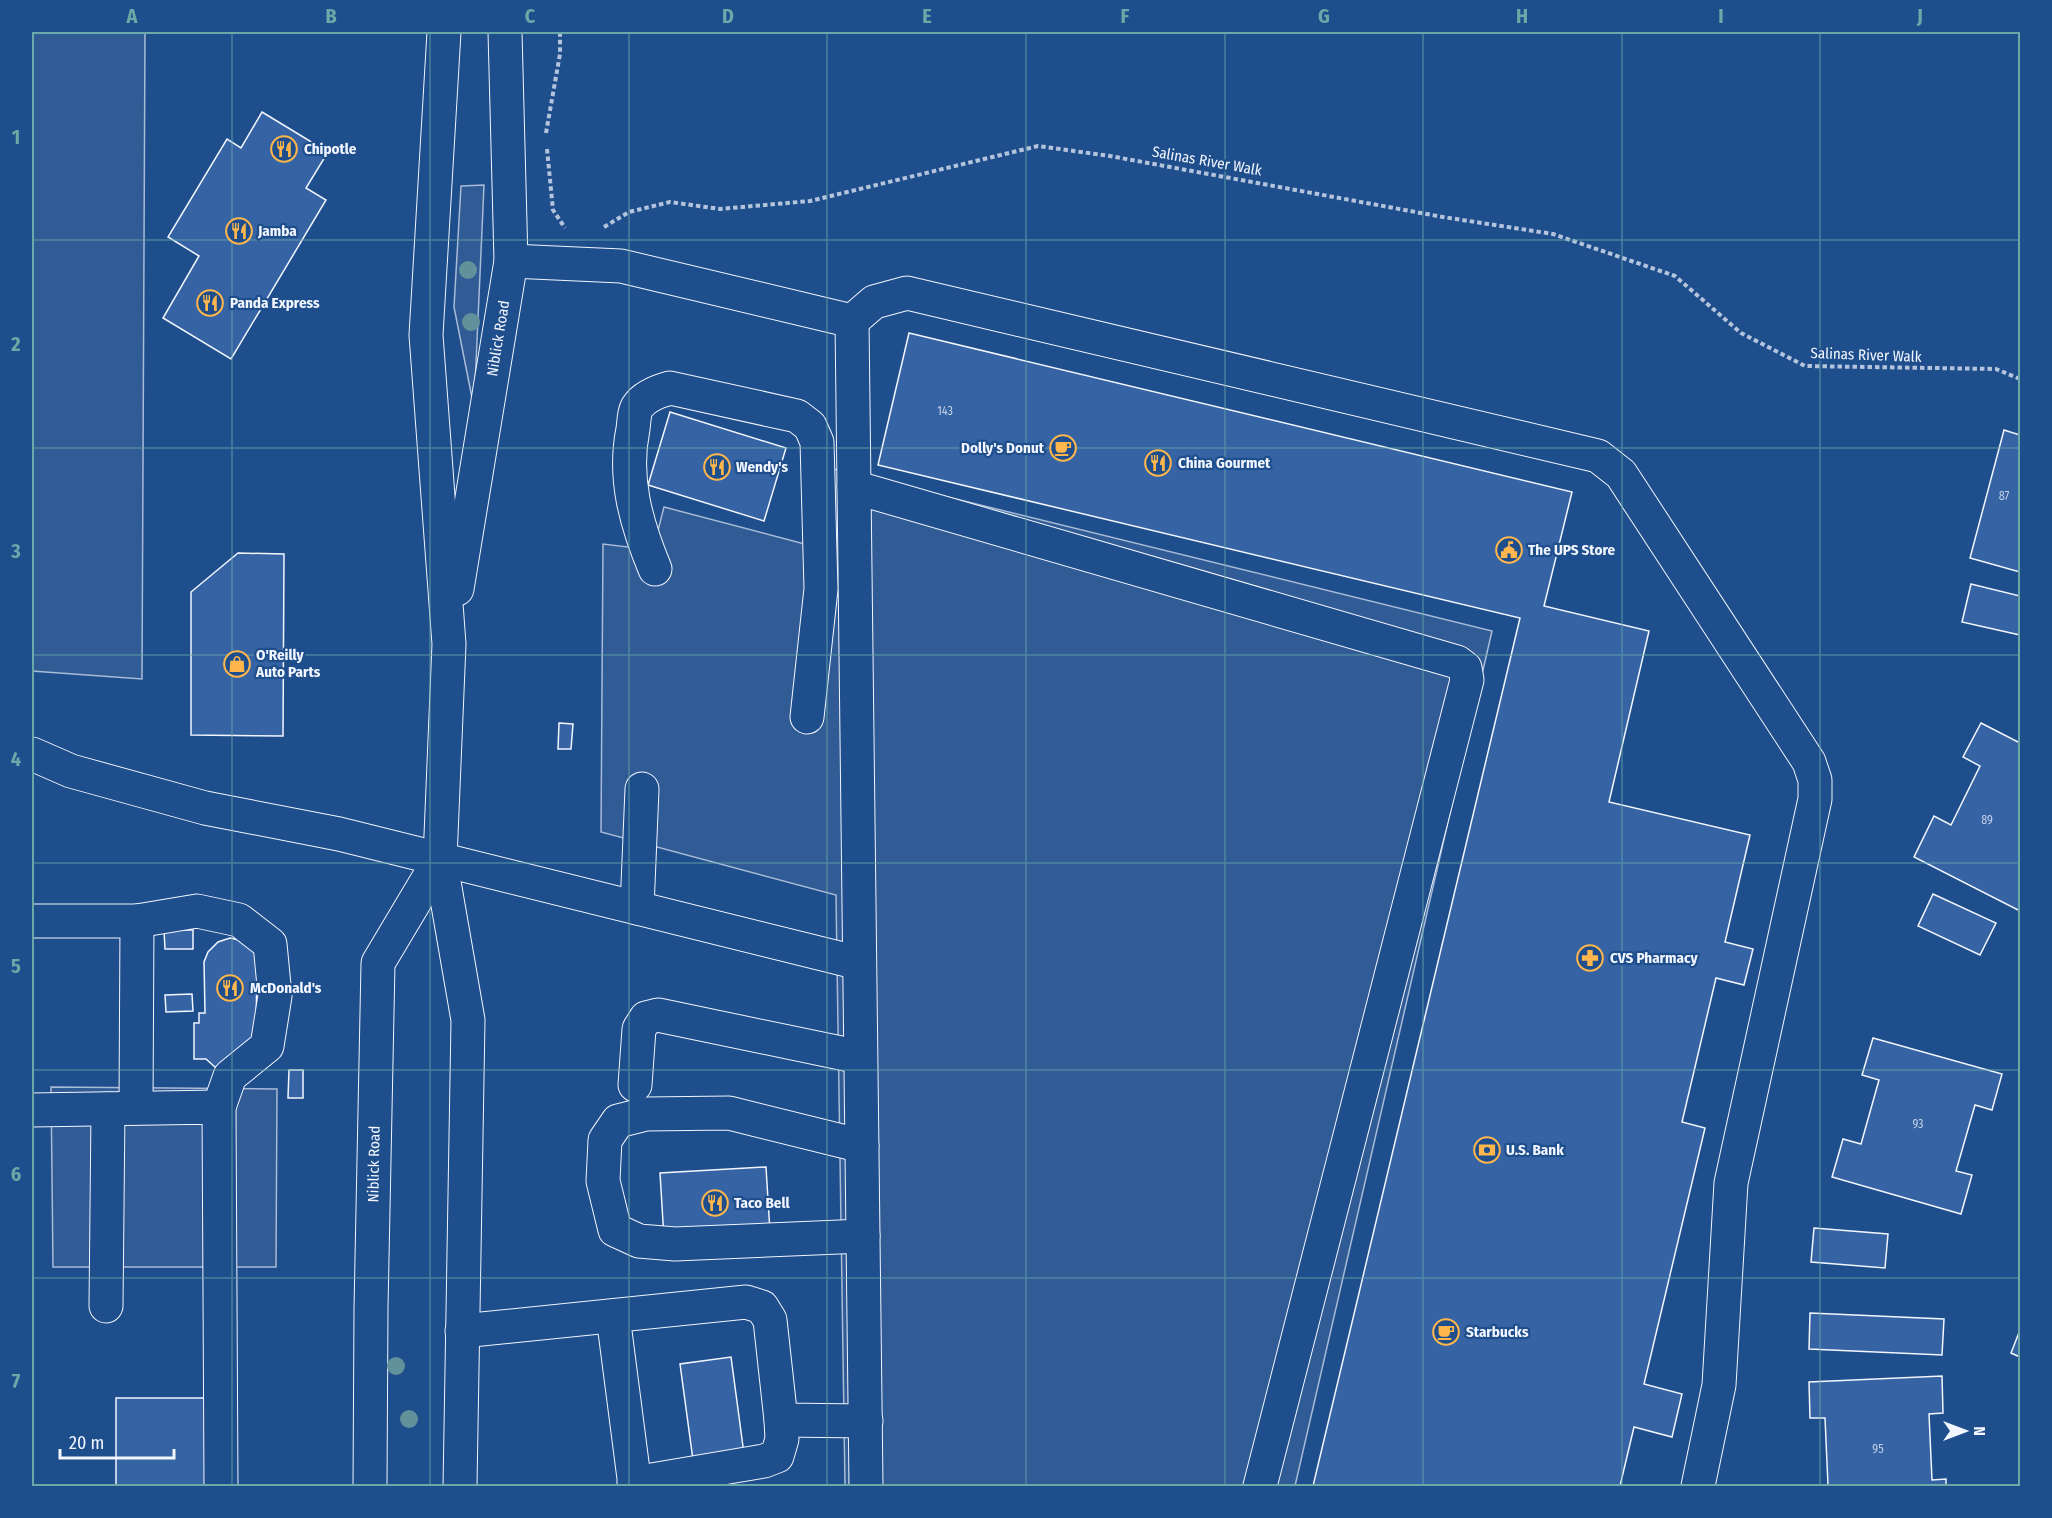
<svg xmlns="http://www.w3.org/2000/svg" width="2052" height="1518" viewBox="0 0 2052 1518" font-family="'Fira Sans Condensed',sans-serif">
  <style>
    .built { fill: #305b95; stroke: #a8bbd7; stroke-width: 1.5 }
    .building { fill: #3563a3; stroke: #f2f6ff; stroke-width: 1.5 }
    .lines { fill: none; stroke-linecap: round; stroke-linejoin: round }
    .minor-casing { stroke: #f2f6ff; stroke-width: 35 }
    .major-casing { stroke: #f2f6ff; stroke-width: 35 }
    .path { stroke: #b3c4dc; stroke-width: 4; stroke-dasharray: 4.5 3; stroke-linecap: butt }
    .minor { stroke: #1f4e8c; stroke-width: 33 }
    .major { stroke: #1f4e8c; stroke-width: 33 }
    .tree { fill: #61919a }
    .grid { fill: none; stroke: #6aa9a8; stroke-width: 1.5; stroke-opacity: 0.55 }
    .labels { text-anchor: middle; stroke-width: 4.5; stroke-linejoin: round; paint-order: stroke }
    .number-label { font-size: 12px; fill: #c3d1e8 }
    .poi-label { font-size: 15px; font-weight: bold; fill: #f2f6ff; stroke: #1f4e8c; text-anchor: start }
    .street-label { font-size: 15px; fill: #f2f6ff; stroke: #1f4e8c }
    .neatline { fill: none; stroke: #6aa9a8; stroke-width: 2 }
    .grid-label { font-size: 20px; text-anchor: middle; font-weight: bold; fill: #6aa9a8 }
  </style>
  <rect width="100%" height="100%" fill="#1f4e8c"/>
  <!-- built -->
  <g class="built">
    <polygon points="32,32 145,32 142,679 32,671"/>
    <polygon points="484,185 474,408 454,307 461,186"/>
    <polygon points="830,468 1492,631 1295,1486 845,1486 836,895 601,832 603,544 653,550 664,507 831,551"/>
    <polygon points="51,1087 277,1089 276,1267 53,1267"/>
  </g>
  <!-- building -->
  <g class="building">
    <polygon points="262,112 328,152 306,188 326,200 231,359 163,318 199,256 168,237 227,139 241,148"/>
    <polygon points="909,333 1572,492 1544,606 1649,631 1609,802 1750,835 1725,942 1753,949 1744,985 1716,978 1682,1122 1705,1128 1644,1384 1682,1394 1672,1437 1634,1427 1620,1486 1313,1486 1520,618 878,465"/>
    <polygon points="670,412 786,448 764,521 648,485"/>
    <polygon points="2004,430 2020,435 2020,572 1970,558"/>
    <polygon points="238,553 284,554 283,736 191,735 191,592"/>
    <polygon points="1971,584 2020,596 2020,635 1962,622"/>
    <polygon points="559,723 573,724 571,749 558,749"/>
    <polygon points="1981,723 2020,743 2020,911 1914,857 1934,816 1951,825 1980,766 1963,757"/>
    <polygon points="1933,894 1996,923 1980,955 1918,926"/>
    <polygon points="164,930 193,930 193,949 165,949"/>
    <polygon points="230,938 244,941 255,951 257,963 256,1033 225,1066 215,1067 206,1059 194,1059 194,1023 199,1023 199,1013 205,1013 204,962 208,952 218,942"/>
    <polygon points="192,994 193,1011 166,1012 165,995"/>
    <polygon points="1873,1038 2002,1074 1992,1110 1975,1105 1956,1171 1972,1175 1961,1214 1832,1177 1843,1139 1861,1144 1879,1080 1862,1075"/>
    <polygon points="289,1070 303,1070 303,1098 288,1098"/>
    <polygon points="766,1167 770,1232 664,1239 660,1173"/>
    <polygon points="1814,1228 1888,1234 1885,1268 1811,1262"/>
    <polygon points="1810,1313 1944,1319 1942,1355 1809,1349"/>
    <polygon points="2020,1330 2020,1357 2011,1353"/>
    <polygon points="731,1357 744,1454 693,1460 680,1364"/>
    <polygon points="1942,1376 1943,1413 1929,1414 1932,1480 1946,1479 1946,1486 1814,1486 1828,1485 1825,1418 1810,1418 1809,1382"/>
    <rect x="116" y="1398" width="92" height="88"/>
  </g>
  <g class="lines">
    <!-- minor casing -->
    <g class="minor-casing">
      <g id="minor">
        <polyline points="511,261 621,266 852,321 866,1486"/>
        <polyline points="852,321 874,302 907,293 1598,456 1621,474 1809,762 1815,780 1815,799 1731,1183 1719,1385 1698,1486"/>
        <polyline points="854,487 1457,662 1465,668 1467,680 1260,1486"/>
        <path d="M 655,569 C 636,523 623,478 633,429 C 634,422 634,411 638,406 C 645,396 659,391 670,388 L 797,416 L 810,426 L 817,442 L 821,589 L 807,717"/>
        <polyline points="32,754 71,771 205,808 339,834 859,963"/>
        <polyline points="637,908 642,789"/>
        <polyline points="32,921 137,921 136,1108"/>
        <polyline points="137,921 197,911 239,920 270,944 275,996 267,1046 230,1076 219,1107"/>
        <polyline points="635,1085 639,1029 646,1018 658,1015 860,1057"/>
        <polyline points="32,1110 219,1107 221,1486"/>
        <polyline points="862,1146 729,1113 646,1114 618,1121 605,1140 603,1181 615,1230 639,1241 675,1244 863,1236"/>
        <polyline points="106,1306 108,1109"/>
        <polyline points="613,1316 635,1486"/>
        <polyline points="462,1331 746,1302 762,1307 770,1320 781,1420 866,1421"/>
        <polyline points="634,1483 764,1461 777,1456 782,1439 781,1420"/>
      </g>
    </g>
    <!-- major casing -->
    <g class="major-casing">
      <g id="major">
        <polyline points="444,32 426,335 449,644 440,859 468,1020 460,1486"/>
        <path id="s1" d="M 457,589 L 511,261 L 505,32"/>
        <path id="s2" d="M 370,1486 L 371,1308 L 378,963 L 440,859"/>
      </g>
    </g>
    <!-- path -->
    <g class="path">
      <polyline points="546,133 560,54 560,32"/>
      <polyline points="547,149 553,210 565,228"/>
      <polyline points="604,227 629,212 670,202 720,209 810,201 1038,146 1110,156 1443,217 1553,234 1675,276 1741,333 1805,366 1996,369 2020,379"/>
    </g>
    <!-- minor -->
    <use href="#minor" class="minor"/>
    <!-- major -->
    <use href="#major" class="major"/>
  </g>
  <!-- trees -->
  <g class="tree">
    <circle cx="468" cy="270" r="9"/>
    <circle cx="471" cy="322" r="9"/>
    <circle cx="396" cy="1366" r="9"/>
    <circle cx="409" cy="1419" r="9"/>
  </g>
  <!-- grid -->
  <path class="grid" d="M 232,32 L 232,1486M 430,32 L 430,1486M 629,32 L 629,1486M 827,32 L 827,1486M 1026,32 L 1026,1486M 1225,32 L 1225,1486M 1423,32 L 1423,1486M 1622,32 L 1622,1486M 1820,32 L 1820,1486M 32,240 L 2020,240M 32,448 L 2020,448M 32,655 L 2020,655M 32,863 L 2020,863M 32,1070 L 2020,1070M 32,1278 L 2020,1278"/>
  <!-- icons -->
  <defs>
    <g id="restaurant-ring" transform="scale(1.35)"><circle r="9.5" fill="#1f4e8c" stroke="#ffb74d" stroke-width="1.5"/><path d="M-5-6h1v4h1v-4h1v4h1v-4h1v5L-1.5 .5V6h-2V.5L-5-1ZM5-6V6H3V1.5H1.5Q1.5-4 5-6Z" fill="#ffb74d"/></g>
    <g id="cafe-ring" transform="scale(1.35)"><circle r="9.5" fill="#1f4e8c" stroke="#ffb74d" stroke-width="1.5"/><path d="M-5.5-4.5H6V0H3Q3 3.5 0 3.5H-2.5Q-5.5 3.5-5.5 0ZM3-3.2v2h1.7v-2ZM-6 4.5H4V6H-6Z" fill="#ffb74d"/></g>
    <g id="civic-ring" transform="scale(1.35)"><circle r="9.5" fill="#1f4e8c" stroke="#ffb74d" stroke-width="1.5"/><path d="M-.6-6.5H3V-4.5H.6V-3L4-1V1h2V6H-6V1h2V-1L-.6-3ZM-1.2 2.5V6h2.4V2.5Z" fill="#ffb74d"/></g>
    <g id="shop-ring" transform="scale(1.35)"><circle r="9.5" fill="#1f4e8c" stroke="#ffb74d" stroke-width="1.5"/><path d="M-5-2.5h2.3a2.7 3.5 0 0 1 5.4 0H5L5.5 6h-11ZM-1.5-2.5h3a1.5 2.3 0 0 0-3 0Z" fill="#ffb74d"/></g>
    <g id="pharmacy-ring" transform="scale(1.35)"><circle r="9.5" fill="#1f4e8c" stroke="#ffb74d" stroke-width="1.5"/><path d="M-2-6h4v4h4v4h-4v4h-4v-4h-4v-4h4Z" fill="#ffb74d"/></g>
    <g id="bank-ring" transform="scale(1.35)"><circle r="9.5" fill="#1f4e8c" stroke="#ffb74d" stroke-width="1.5"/><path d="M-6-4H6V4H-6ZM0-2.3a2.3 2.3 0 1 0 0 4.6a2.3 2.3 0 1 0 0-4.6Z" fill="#ffb74d"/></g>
  </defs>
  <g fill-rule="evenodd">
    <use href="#restaurant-ring" x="284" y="149"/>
    <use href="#restaurant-ring" x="239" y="231"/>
    <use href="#restaurant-ring" x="210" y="303"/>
    <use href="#cafe-ring" x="1063" y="448"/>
    <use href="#restaurant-ring" x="1158" y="463"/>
    <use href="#restaurant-ring" x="717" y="467"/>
    <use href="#civic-ring" x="1509" y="550"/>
    <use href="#shop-ring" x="237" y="664"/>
    <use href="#pharmacy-ring" x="1590" y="958"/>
    <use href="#restaurant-ring" x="230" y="988"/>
    <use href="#bank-ring" x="1487" y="1150"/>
    <use href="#restaurant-ring" x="715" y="1203"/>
    <use href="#cafe-ring" x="1446" y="1332"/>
  </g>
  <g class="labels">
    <!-- number labels -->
    <g class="number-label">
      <text x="945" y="415">143</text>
      <text x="2004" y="500">87</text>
      <text x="1987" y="824">89</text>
      <text x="1918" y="1128">93</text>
      <text x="1878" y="1453">95</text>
    </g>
    <!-- poi labels -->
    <g class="poi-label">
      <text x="304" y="154">Chipotle</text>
      <text x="258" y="236">Jamba</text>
      <text x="230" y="308">Panda Express</text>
      <text x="1044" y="453" text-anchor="end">Dolly's Donut</text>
      <text x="1178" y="468">China Gourmet</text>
      <text x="736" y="472">Wendy's</text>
      <text x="1528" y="555">The UPS Store</text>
      <text x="256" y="660">O'Reilly<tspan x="256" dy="17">Auto Parts</tspan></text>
      <text x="1610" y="963">CVS Pharmacy</text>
      <text x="250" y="993">McDonald's</text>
      <text x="1506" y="1155">U.S. Bank</text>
      <text x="734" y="1208">Taco Bell</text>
      <text x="1466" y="1337">Starbucks</text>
    </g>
    <!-- street labels -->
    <g class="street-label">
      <text transform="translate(1207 161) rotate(10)" y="5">Salinas River Walk</text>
      <text dy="5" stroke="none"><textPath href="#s1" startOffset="254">Niblick Road</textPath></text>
      <text transform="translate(1866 355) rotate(2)" y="5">Salinas River Walk</text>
      <text dy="5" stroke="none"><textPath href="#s2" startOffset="322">Niblick Road</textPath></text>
    </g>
  </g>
  <!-- border -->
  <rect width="2052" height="1518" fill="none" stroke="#1f4e8c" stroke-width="66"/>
  <!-- north arrow -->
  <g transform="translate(1965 1431) rotate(90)" stroke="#1f4e8c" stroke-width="4.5" paint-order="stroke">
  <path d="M0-4.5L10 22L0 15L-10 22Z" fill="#f2f6ff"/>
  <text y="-9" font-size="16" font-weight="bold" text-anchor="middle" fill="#f2f6ff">N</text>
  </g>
  <!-- scale -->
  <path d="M60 1449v9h114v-9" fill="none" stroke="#f2f6ff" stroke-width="3"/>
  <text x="69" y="1449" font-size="18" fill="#f2f6ff" stroke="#1f4e8c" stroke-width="4.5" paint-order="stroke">20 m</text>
  <rect x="33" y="33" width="1986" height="1452" class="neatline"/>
  <g class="grid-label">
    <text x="132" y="23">A</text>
    <text x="331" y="23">B</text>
    <text x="530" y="23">C</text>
    <text x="728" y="23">D</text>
    <text x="927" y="23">E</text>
    <text x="1125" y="23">F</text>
    <text x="1324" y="23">G</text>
    <text x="1522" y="23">H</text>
    <text x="1721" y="23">I</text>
    <text x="1920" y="23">J</text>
    <text x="16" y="144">1</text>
    <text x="16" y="351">2</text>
    <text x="16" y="558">3</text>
    <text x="16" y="766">4</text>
    <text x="16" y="973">5</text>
    <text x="16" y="1181">6</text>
    <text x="16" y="1388">7</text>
  </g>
</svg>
